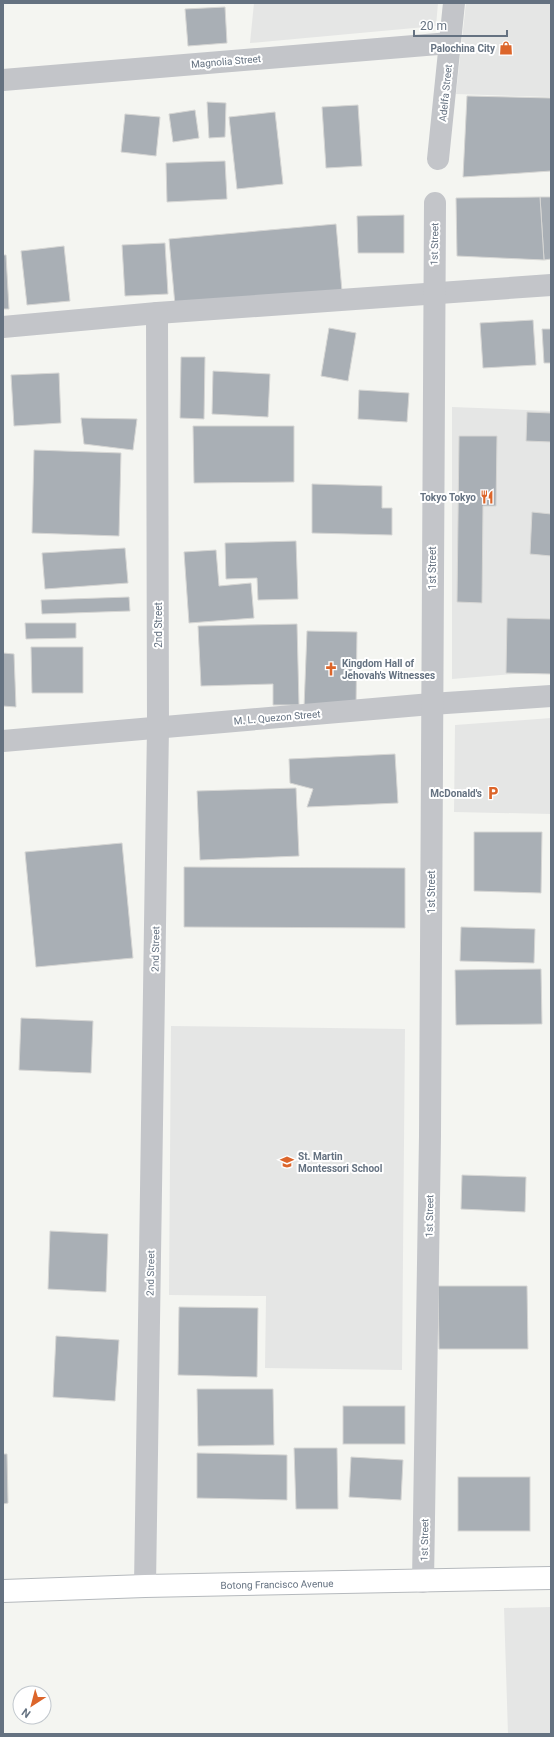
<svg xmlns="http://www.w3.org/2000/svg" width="554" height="1737" viewBox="0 0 554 1737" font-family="Roboto,sans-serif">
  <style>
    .built { fill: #e5e6e5 }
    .building { fill: #a9afb5; stroke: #d6d6d4 }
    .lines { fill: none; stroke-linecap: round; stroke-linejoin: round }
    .secondary-casing { stroke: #b5b9bd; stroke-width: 24 }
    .street { stroke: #c3c5c9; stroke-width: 22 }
    .secondary { stroke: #fff; stroke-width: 22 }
    .labels { text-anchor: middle; stroke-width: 4; stroke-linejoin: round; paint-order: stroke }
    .poi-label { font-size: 10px; font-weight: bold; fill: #657281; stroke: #fff; text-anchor: end }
    .street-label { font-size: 10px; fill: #657281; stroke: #fff }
  </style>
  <rect width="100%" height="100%" fill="#f4f5f1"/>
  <!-- built -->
  <g class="built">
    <polygon points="254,3 438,3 436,26 250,43"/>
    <polygon points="466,3 551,3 551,97 456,94"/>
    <polygon points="452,407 551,411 551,671 452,679"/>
    <polygon points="551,718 551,814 454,812 455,725"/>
    <polygon points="171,1026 405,1029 402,1370 265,1368 266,1296 169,1295"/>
    <polygon points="551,1607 551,1734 508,1734 504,1608"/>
  </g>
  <!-- building -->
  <g class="building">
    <polygon points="225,7 227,43 188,46 185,9"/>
    <polygon points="467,96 551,98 551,171 463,177"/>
    <polygon points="207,102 226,103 225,137 209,138"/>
    <polygon points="358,105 362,166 326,168 322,107"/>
    <polygon points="195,110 199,138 173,142 169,114"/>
    <polygon points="275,112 283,184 237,189 229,117"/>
    <polygon points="125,114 160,117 156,156 121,152"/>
    <polygon points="225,161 227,199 167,202 166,163"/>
    <polygon points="540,197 551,197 551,259 544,260"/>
    <polygon points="540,197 544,260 457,256 456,198"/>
    <polygon points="404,215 404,253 358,253 357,216"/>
    <polygon points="336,224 342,291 175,305 169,239"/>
    <polygon points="165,243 168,294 125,296 122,245"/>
    <polygon points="64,246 70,301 27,305 21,251"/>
    <polygon points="3,255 6,255 9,309 3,309"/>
    <polygon points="533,320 536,365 483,368 480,323"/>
    <polygon points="329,328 356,333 348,381 321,376"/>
    <polygon points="542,329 551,329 551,363 544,363"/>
    <polygon points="181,357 205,357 204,419 180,418"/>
    <polygon points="213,371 270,374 268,417 212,414"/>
    <polygon points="59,373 61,423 14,426 11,375"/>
    <polygon points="359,390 409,393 407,422 358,419"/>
    <polygon points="527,412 551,413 551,442 526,441"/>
    <polygon points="81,418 137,419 133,450 84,444"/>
    <polygon points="193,426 294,426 294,482 194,483"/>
    <polygon points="459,436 497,436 496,506 483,506 482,603 457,602"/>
    <polygon points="34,450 121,453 119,536 32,533"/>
    <polygon points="312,484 382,486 382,508 392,508 392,535 312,533"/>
    <polygon points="532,512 551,514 551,556 530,554"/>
    <polygon points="296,541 298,599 258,600 257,578 226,579 225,543"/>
    <polygon points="125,548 128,583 45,589 42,553"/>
    <polygon points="216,550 219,586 251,583 254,618 189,623 184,552"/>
    <polygon points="129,597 130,611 42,614 41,600"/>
    <polygon points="507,618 551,619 551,674 506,673"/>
    <polygon points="25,623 76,623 76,638 26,639"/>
    <polygon points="297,624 299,705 273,705 273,684 201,686 198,626"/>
    <polygon points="307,631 357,632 356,706 304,708"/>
    <polygon points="31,647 83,647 83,693 32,693"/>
    <polygon points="3,653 14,654 16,707 3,706"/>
    <polygon points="395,754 398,803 307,807 313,789 290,783 289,759"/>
    <polygon points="296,788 299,856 200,860 197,791"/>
    <polygon points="474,832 542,832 541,893 474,891"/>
    <polygon points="122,843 133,958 36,967 25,852"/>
    <polygon points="184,867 405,868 405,928 184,927"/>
    <polygon points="461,927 535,929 534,963 460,961"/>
    <polygon points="541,969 542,1024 456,1025 455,970"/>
    <polygon points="21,1018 93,1021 91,1073 19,1070"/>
    <polygon points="462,1175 526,1177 525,1212 461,1209"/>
    <polygon points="50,1231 108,1234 106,1292 48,1289"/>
    <polygon points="438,1286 527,1286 528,1349 439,1349"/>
    <polygon points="179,1307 258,1308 257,1377 178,1375"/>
    <polygon points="56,1336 119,1340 115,1401 53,1397"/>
    <polygon points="197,1389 273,1389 274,1445 198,1446"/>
    <rect x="343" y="1406" width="62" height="38"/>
    <polygon points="294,1448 337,1448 338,1509 296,1509"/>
    <polygon points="197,1453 287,1455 287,1500 197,1498"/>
    <polygon points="3,1454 7,1454 8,1503 3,1504"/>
    <polygon points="351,1457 403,1460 401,1500 349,1497"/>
    <rect x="458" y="1477" width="72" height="54"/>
  </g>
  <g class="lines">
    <!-- secondary casing -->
    <g class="secondary-casing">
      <polyline id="secondary" points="3,1591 145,1586 551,1578"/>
    </g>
    <!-- street -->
    <g class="street">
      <polyline points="3,80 450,43"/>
      <polyline points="438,159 454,3"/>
      <polyline points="3,327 157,313 551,285"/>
      <polyline points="3,741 431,704 551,696"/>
      <polyline points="423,1582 430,1136 435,203"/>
      <polyline points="145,1586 158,727 157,313"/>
    </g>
    <!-- secondary -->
    <use href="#secondary" class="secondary"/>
  </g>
  <!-- icons -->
  <defs>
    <g id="shop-bare" transform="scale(1.08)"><path d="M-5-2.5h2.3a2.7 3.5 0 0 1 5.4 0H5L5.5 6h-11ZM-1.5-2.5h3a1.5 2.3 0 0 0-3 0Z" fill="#dc652a" stroke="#fff" stroke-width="2.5" paint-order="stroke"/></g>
    <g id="restaurant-bare" transform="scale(1.08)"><path d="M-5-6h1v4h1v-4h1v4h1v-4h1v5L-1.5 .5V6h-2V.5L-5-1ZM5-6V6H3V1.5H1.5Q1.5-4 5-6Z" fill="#dc652a" stroke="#fff" stroke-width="2.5" paint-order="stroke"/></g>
    <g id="church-bare" transform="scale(1.08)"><path d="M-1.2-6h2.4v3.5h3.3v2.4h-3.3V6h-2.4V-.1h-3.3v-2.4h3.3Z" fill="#dc652a" stroke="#fff" stroke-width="2.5" paint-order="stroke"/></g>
    <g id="parking-bare" transform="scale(1.08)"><path d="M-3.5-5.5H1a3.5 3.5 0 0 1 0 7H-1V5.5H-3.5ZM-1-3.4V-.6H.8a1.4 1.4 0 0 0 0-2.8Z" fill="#dc652a" stroke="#fff" stroke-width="2.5" paint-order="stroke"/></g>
    <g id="school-bare" transform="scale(1.08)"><path d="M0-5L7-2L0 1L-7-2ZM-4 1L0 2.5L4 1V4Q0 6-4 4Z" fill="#dc652a" stroke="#fff" stroke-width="2.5" paint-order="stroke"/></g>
  </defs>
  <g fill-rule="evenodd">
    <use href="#shop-bare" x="506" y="48"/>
    <use href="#restaurant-bare" x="487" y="497"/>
    <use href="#church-bare" x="331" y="669"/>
    <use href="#parking-bare" x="493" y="793"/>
    <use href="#school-bare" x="287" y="1162"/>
  </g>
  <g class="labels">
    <!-- poi labels -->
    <g class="poi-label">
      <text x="495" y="52">Palochina City</text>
      <text x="476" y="501">Tokyo Tokyo</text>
      <text x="342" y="667" text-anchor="start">Kingdom Hall of<tspan x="342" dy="12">Jehovah's Witnesses</tspan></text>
      <text x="482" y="797">McDonald's</text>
      <text x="298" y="1160" text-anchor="start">St. Martin<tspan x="298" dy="12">Montessori School</tspan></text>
    </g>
    <!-- street labels -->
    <g class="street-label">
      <text transform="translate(226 61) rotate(-5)" y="4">Magnolia Street</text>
      <text transform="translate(445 93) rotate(-84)" y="4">Adelfa Street</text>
      <text transform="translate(434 244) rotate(-89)" y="4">1st Street</text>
      <text transform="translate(432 568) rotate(-90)" y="4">1st Street</text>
      <text transform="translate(158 625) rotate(-90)" y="4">2nd Street</text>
      <text transform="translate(277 717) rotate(-5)" y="4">M. L. Quezon Street</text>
      <text transform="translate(431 892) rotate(-90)" y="4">1st Street</text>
      <text transform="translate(155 949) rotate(-89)" y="4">2nd Street</text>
      <text transform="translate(429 1216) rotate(-89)" y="4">1st Street</text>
      <text transform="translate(150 1273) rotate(-89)" y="4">2nd Street</text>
      <text transform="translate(424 1540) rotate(-89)" y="4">1st Street</text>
      <text transform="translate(277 1584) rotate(-1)" y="4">Botong Francisco Avenue</text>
    </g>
  </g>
  <!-- border -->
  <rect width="554" height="1737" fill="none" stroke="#657281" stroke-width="8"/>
  <!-- north arrow -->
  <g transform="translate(32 1705) rotate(216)"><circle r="19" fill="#ffffff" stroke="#c1c7cd"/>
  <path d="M0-3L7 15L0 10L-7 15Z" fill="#dc652a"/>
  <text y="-6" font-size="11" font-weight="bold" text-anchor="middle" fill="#657281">N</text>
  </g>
  <!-- scale -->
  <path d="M414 30v6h93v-6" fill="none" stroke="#657281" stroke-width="2"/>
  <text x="420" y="30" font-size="12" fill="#657281" stroke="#ffffff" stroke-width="3" paint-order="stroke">20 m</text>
</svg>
